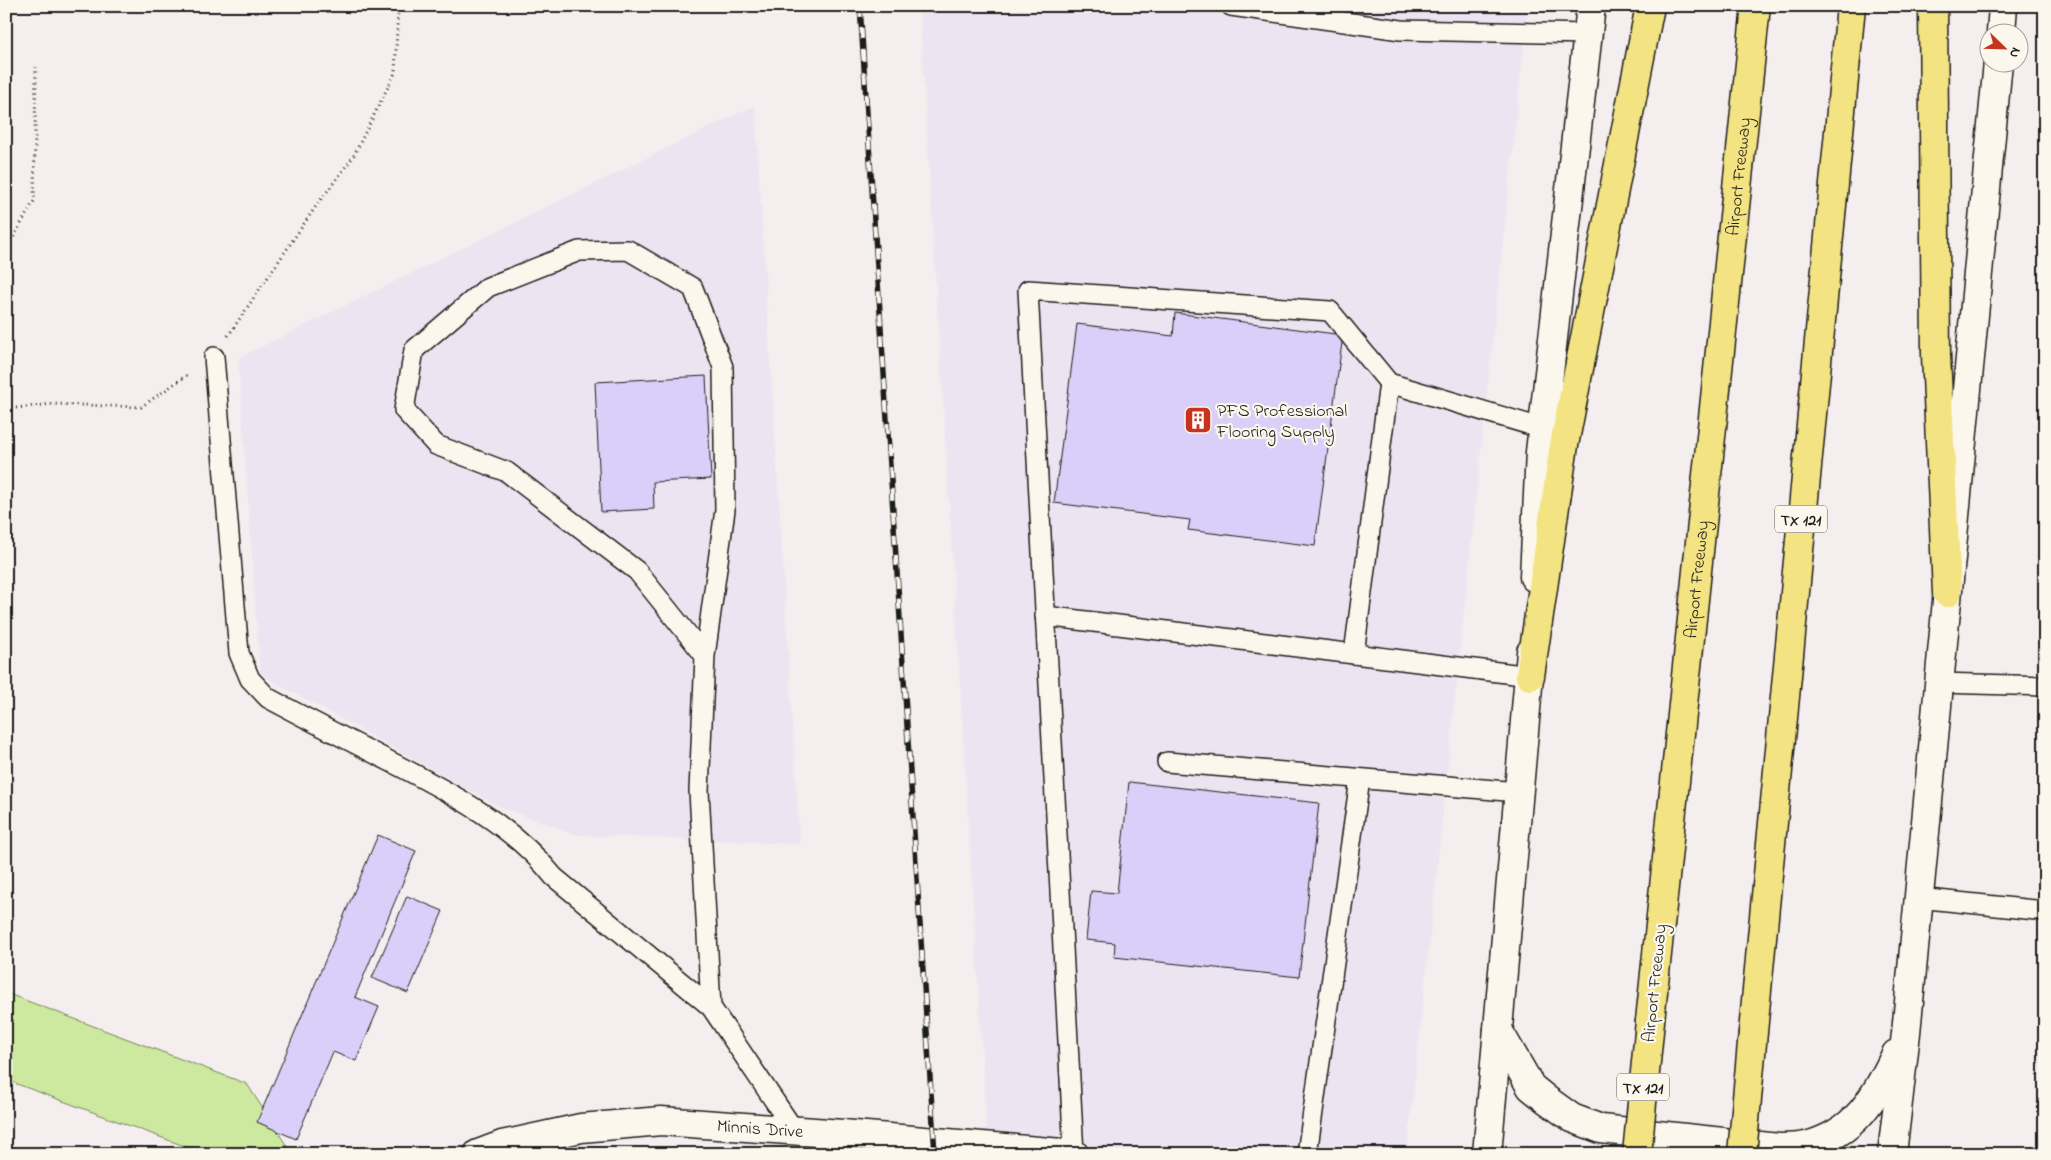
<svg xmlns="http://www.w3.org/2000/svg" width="2051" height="1160" viewBox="0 0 2051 1160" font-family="'Indie Flower',sans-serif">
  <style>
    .built { fill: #ece5f1 }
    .green { fill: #cde89f; stroke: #74825e }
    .building { fill: #dacff8; stroke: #1c1c1c }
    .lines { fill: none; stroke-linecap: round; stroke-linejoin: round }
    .service-casing { stroke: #1c1c1c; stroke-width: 22 }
    .minor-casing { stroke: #1c1c1c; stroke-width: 31 }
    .secondary-casing { stroke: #1c1c1c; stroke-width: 31 }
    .motorway-casing { stroke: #1c1c1c; stroke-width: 31 }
    .path { stroke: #1c1c1c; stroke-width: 3; stroke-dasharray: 1 4; stroke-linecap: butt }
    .service { stroke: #fbf7ec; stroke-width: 19 }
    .minor { stroke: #fbf7ec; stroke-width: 28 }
    .secondary { stroke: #fbf7ec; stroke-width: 28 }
    .motorway { stroke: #f4e382; stroke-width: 28 }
    .rail-casing { stroke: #1c1c1c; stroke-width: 5.5 }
    .rail { stroke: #fbf7ec; stroke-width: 4; stroke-dasharray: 11; stroke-linecap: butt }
    .motorway-bridge-casing { stroke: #1c1c1c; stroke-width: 31; stroke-linecap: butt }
    .motorway-bridge { stroke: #f4e382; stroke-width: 28 }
    .labels { text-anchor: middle; stroke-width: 4.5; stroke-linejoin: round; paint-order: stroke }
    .shield { fill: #fbf7ec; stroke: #5f5e5a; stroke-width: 1 }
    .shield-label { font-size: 16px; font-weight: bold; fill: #1c1c1c }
    .street-label { font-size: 18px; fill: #1c1c1c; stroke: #fbf7ec }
    .poi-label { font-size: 18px; fill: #1c1c1c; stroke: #fbf7ec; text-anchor: start }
  </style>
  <rect width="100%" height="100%" fill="#f4efee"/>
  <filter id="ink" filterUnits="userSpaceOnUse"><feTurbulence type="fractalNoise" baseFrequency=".02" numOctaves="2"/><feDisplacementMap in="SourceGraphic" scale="10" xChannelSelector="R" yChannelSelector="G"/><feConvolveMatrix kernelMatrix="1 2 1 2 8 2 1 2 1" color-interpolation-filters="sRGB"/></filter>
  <g filter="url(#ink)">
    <!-- built -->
    <g class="built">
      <polygon points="919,6 1528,6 1407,1154 988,1154"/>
      <polygon points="755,105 800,844 575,835 498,806 260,674 238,358"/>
    </g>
    <!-- green -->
    <polygon class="green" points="6,993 247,1084 292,1154 206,1154 6,1080"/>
    <!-- building -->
    <g class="building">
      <polygon points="1175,313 1343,335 1315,546 1188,530 1190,520 1054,503 1077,324 1173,336"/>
      <polygon points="706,376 711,479 653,482 654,509 601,512 595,382"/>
      <polygon points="1129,782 1319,803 1299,977 1114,957 1115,943 1086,940 1091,891 1117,893"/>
      <polygon points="378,835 416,851 355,997 379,1007 356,1061 333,1052 296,1139 257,1122"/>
      <polygon points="407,896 443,911 408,993 372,978"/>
    </g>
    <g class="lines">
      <!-- service casing -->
      <g class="service-casing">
        <g id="service">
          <polyline points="1231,6 1401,30 1588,34"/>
          <path d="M 214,357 L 239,653 L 250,679 L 268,698 C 311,721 354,743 397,765 C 455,795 512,825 554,877 L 711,1007"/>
          <polyline points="1389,383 1354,654 1530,676"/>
          <polyline points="1045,616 1354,654"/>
          <polyline points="705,656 725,510 723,367 693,288 628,250 579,251 488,287 414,350 404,410 436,445 507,472 637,571 705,656 699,791 711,1007 794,1130"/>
          <polyline points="1938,683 2045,686"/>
          <polyline points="1167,762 1518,792"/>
          <polyline points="1918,898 2045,911"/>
          <polyline points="1074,1154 1028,290 1330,311 1389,383 1544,429"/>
          <polyline points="1307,1154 1360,779"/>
        </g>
      </g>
      <!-- minor casing -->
      <g class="minor-casing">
        <g id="minor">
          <path id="s1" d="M 478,1154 L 502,1145 L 581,1128 L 661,1121 L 843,1134 L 1074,1154"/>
        </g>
      </g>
      <!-- secondary casing -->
      <g class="secondary-casing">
        <g id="secondary">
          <polyline points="2001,32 2003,6"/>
          <polyline points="1534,577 1540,452 1591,6"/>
          <path d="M 1498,1030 L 1531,1087 L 1547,1100 L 1572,1118 L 1601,1129 L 1779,1148 C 1787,1148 1797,1148 1806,1146 C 1856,1133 1875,1098 1896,1054"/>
          <polyline points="1487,1154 1531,652"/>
          <polyline points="1892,1154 1906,1033 1998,62"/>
        </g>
      </g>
      <!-- motorway casing -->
      <g class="motorway-casing">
        <g id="motorway">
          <polyline points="1933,6 1936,355 1947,593"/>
          <polyline points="1530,676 1564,445 1650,6"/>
          <path id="s2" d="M 1650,1021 L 1756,6"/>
          <polyline points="1753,1032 1851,6"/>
        </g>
      </g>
      <!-- path -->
      <g class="path">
        <polyline points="6,250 34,201 36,67"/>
        <polyline points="228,336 314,209 353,157 395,73 398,6"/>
        <polyline points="6,409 53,404 141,407 190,373"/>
      </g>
      <!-- service -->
      <use href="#service" class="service"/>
      <!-- minor -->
      <use href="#minor" class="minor"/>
      <!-- secondary -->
      <use href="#secondary" class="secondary"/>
      <!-- motorway -->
      <use href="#motorway" class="motorway"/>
      <!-- rail casing -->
      <g class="rail-casing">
        <polyline id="rail" points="860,6 935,1154"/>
      </g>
      <!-- rail -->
      <use href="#rail" class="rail"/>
      <!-- motorway-bridge casing -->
      <g class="motorway-bridge-casing">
        <g id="motorway-bridge">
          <polyline points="1637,1154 1650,1021"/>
          <polyline points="1742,1154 1753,1032"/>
        </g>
      </g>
      <!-- motorway-bridge -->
      <use href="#motorway-bridge" class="motorway-bridge"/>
    </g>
  </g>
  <!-- icons -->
  <defs>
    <g id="building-square" transform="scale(1.4375)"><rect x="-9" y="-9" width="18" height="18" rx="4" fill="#c8321e" stroke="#fbf7ec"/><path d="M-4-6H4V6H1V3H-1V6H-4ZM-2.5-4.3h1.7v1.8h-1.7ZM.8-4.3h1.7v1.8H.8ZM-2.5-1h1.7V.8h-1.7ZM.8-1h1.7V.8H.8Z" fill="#fff"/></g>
  </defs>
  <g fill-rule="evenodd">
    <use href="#building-square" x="1198" y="420"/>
  </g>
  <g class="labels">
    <!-- shield labels -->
    <g class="shield">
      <rect x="1775" y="505.5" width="52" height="27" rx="4"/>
      <rect x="1617" y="1073.5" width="52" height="27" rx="4"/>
    </g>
    <g class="shield-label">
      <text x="1801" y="525">TX 121</text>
      <text x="1643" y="1093">TX 121</text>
    </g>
    <!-- street labels -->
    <g class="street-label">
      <text dy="6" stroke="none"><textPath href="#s2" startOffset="849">Airport Freeway</textPath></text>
      <text dy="6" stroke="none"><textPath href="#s2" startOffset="444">Airport Freeway</textPath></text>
      <text transform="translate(1654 983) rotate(-84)" y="6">Airport Freeway</text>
      <text dy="6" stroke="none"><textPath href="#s1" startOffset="286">Minnis Drive</textPath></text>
    </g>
    <!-- poi labels -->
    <g class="poi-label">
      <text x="1217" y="416">PFS Professional<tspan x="1217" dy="21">Flooring Supply</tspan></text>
    </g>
  </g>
  <!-- margin -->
  <rect width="2051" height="1160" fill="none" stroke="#fbf7ec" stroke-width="25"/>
  <rect x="12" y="12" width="2026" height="1135" fill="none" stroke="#1c1c1c" stroke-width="2" filter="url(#ink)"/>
  <!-- north arrow -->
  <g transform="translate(2004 48) rotate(113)"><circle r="24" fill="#fbf7ec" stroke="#a29f99"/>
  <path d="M0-4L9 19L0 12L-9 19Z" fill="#c8321e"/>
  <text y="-8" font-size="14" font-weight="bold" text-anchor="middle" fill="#1c1c1c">N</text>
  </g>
</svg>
